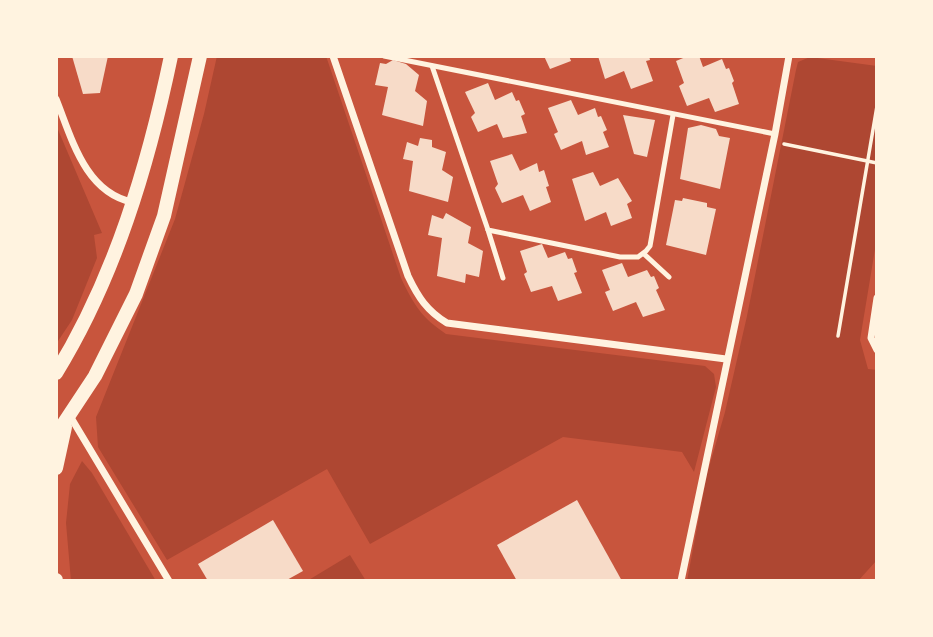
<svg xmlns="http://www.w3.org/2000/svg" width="933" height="637" viewBox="0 0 933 637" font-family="Rubik,sans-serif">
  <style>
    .green { fill: #ae4732 }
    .building { fill: #f7dbc8 }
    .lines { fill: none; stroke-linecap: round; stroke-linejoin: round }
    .path { stroke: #fff3e0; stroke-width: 3.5 }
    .service { stroke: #fff3e0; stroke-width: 5 }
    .minor { stroke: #fff3e0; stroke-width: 7 }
    .secondary { stroke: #fff3e0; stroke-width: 14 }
  </style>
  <rect width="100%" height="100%" fill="#c8553d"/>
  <!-- green -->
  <g class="green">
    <path d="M 217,56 L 326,56 L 401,278 C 414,305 421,317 446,334 L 705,366 L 714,374 L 716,387 L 694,472 L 682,452 L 563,437 L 370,544 L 327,469 L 167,560 L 98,447 L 96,417 L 175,219 L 204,114 Z"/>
    <polygon points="810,57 877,66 877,237 860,340 868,369 877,370 877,560 858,581 687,581 707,474 725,412 747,316 796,70 798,62"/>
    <polygon points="56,125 102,233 94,235 97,258 72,320 56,344"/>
    <polygon points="82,461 92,473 156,581 71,581 66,523 70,484"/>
    <polygon points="350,555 366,581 307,581"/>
  </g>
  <!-- building -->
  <g class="building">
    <polygon points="72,56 108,56 100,93 83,94"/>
    <polygon points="544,56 569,56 571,61 550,69"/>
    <polygon points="598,56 649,56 650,60 646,61 653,81 631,89 624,71 605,79"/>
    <polygon points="688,56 699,56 703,67 722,59 726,69 729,68 734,81 732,83 739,104 715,112 709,98 687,106 679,86 684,83 676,61"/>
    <polygon points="393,60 406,64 419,75 415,91 427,101 423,126 382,115 388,87 375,85 380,63 386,64"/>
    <polygon points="488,83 495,100 512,92 516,101 519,100 525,114 521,116 527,133 503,138 497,124 478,132 471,117 475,113 465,92"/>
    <polygon points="571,100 578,115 595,108 598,117 601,116 607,130 603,132 609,147 586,155 582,141 561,150 554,134 558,132 548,108"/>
    <polygon points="623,115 655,120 647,157 634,154"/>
    <polygon points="701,125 716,129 719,136 730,138 720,189 680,179 688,128"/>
    <polygon points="420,138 432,140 432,147 446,152 442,170 453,177 448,202 409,191 413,161 403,159 407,142 418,146"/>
    <polygon points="512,154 520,171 537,163 539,172 544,170 549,186 546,187 551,202 530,211 523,195 502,203 495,188 498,184 490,161"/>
    <polygon points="593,172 600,186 618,178 632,201 627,204 632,218 611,226 606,212 585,221 572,179"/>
    <polygon points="683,198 707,203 707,207 716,209 706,255 666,245 675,200 682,201"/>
    <polygon points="446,213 471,227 468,243 483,251 479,277 466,274 465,283 437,276 442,238 428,235 432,215 443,219"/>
    <polygon points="542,244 548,258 565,252 568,259 572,258 577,272 574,273 582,293 558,301 552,286 531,292 524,274 527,272 520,251"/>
    <polygon points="622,263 628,277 647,270 651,277 654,276 659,288 656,290 665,310 643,317 636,302 613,311 605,292 610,290 602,270"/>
    <polygon points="577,500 622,581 517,581 497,545"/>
    <polygon points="273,520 303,571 285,581 208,581 198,564"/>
  </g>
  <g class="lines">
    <!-- path -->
    <g class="path">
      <polyline points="784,144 877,163"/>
      <polyline points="838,336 877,106"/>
    </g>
    <!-- service -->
    <g class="service">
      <polyline points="384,56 775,134"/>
      <polyline points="432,66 488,230 620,257 638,257 646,251 650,246 673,115"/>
      <polyline points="488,230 503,278"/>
      <polyline points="644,254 669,277"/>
    </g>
    <!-- minor -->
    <g class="minor">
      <path d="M 333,56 L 408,276 C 418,297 427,311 447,323 L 726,359"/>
      <path d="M 56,99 C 72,139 85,192 132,202"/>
      <polyline points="877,298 871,338 877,350"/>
      <polyline points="70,416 169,581"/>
      <polyline points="681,581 775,134 789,56"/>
    </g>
    <!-- secondary -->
    <g class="secondary">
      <path d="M 56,373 C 115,277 148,166 171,56"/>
      <polyline points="56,435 95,376 136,294 164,216 200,56"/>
      <polyline points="56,468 65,427"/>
      <polyline points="56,580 56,581"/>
    </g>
  </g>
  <!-- border -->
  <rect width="933" height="637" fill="none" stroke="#fff3e0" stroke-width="116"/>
</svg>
